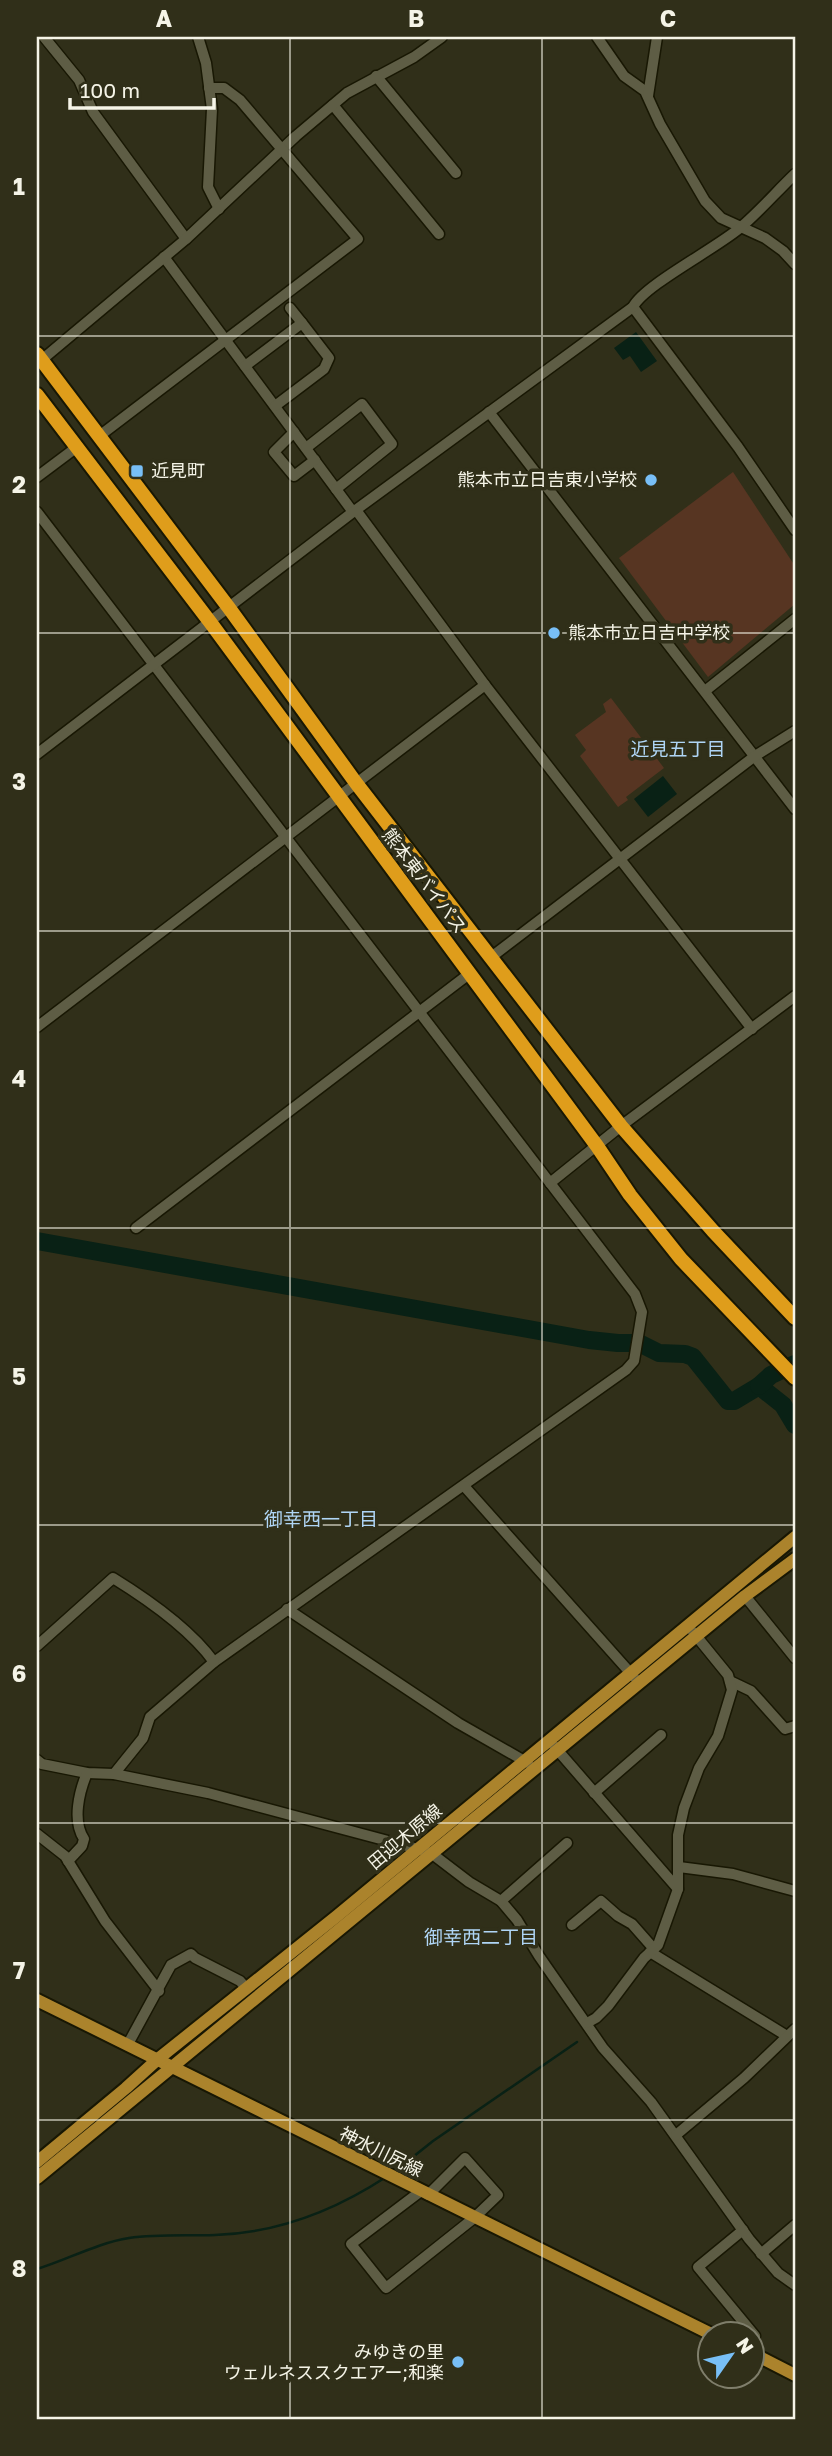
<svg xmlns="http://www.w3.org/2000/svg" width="832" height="2456" viewBox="0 0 832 2456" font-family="'Golos Text','Noto Sans JP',sans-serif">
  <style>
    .green { fill: #573522 }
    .water { fill: #092115 }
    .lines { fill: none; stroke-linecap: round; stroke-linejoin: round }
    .stream { stroke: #092115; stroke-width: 2.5 }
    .river { stroke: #092115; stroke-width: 18 }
    .minor-casing { stroke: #181703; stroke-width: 13 }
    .major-casing { stroke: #181703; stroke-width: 16 }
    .highway-casing { stroke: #181703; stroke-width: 18 }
    .minor { stroke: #5e5d45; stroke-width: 10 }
    .major { stroke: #ab832c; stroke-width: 12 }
    .highway { stroke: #df9d1b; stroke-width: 14 }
    .grid { fill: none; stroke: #f5f4e7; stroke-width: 2; stroke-opacity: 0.55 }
    .poi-dot { fill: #78bff7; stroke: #302f19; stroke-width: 2.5 }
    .labels { text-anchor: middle; stroke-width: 7; stroke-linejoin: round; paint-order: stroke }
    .poi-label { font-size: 18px; fill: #f5f4e7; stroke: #302f19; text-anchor: start }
    .street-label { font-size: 18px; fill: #f5f4e7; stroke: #302f19 }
    .neighbourhood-label { font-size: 19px; fill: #afd5f5; stroke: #302f19 }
    .neatline { fill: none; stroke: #f5f4e7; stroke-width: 2.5 }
    .grid-label { font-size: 23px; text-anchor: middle; font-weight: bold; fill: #f5f4e7 }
  </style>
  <rect width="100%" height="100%" fill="#302f19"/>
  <!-- green -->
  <g class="green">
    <polygon points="733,472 795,566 795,604 708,677 619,558"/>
    <polygon points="611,698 664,768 626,797 628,800 618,807 580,756 586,750 575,735 606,712 603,704"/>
  </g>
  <!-- water -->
  <g class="water">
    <polygon points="636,332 657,361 641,372 630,356 623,360 614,348"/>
    <polygon points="663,776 677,794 648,817 634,799"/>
  </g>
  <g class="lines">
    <!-- stream -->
    <g class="stream">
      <polyline points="394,2172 433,2141 577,2042"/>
      <path d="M 37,2269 C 67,2260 97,2243 129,2238 C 158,2234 185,2236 215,2235 C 277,2233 334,2211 386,2177"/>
    </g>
    <!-- river -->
    <g class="river">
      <polyline points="37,1241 589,1340 618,1343 639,1343 659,1353 685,1354 693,1357 728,1401 734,1401 759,1386 783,1405 795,1425"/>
      <polyline points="759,1386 771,1375 795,1364"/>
    </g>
    <!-- minor casing -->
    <g class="minor-casing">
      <g id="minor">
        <polyline points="44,37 79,80 93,112 186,239"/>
        <polyline points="198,37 206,63 212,109 208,187 219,209"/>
        <polyline points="597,37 624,76 645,91 660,124 705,201 721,218 765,238 783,251 795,264"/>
        <polyline points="376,76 456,173"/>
        <polyline points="648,96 657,37"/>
        <polyline points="333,105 439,234"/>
        <polyline points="164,257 353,512"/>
        <polyline points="633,307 738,447 795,530"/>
        <polyline points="290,308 302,323"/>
        <polyline points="38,363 186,239 296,136 347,93 414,57 442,37"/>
        <polyline points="245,366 302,323 329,358 324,369 275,406"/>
        <polyline points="489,412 795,809"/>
        <polyline points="294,432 274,452 294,476 315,460"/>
        <polyline points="98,437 358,239 240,100 224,88 209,88"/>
        <polyline points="306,448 362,404 392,444 336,489"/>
        <polyline points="37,477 77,447"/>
        <polyline points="356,510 485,685 752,1029"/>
        <polyline points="37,512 635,1294 642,1312 634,1361 626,1370 214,1662 150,1717 143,1738 114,1774"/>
        <polyline points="705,691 795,619"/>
        <path d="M 37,754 L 353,512 L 633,307 C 644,285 717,248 741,227 C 760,211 777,191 795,174"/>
        <polyline points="490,958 755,756 795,731"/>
        <polyline points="37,1027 485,685"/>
        <polyline points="550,1183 621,1126 795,996"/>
        <polyline points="136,1228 469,974"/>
        <polyline points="464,1486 634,1677"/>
        <polyline points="745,1596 795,1658"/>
        <polyline points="287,1609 458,1723 528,1763"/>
        <path d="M 37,1646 L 113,1578 C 147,1599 191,1630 214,1662"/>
        <polyline points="730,1681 751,1691 785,1729 795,1726"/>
        <polyline points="554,1746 678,1889"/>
        <polyline points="37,1760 42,1764 87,1773 114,1774 208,1793 418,1849 431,1853 469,1882 501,1901 517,1920 539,1956 603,2048 651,2102 749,2239 778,2273 795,2285"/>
        <polyline points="594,1793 661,1735"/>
        <polyline points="37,1834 65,1856 105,1921 159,1991"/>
        <path d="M 68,1861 L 82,1846 L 84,1839 C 72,1821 79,1792 87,1773"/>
        <polyline points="679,1867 733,1874 795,1891"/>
        <polyline points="501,1901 567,1843"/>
        <polyline points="572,1925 601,1901 618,1916 632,1924 654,1949"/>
        <polyline points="650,1952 787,2036"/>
        <polyline points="587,2023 596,2018 608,2006 644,1958 658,1945 678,1889 678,1835 684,1808 699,1768 718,1736 732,1690 728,1675 693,1632"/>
        <polyline points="128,2044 171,1965 191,1954 195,1958 240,1981 246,1988"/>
        <polyline points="676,2135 744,2078 795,2029"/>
        <polyline points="421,2191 351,2244 386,2288 474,2218 498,2195 465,2158 428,2195"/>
        <polyline points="743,2230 698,2267 755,2336 752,2339"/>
        <polyline points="761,2254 795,2225"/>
      </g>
    </g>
    <!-- major casing -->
    <g class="major-casing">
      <g id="major">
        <polyline points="37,2000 711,2334"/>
        <polyline points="37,2162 126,2088 158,2059 337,1916 795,1537"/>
        <polyline points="37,2178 745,1596 795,1559"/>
        <polyline points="752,2353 795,2375"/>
      </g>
    </g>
    <!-- highway casing -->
    <g class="highway-casing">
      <g id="highway">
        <polyline points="37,354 229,608 356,783 621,1126 713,1231 795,1318"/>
        <polyline points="37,395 210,622 597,1146 630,1195 681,1259 795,1378"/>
      </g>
    </g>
    <!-- minor -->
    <use href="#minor" class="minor"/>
    <!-- major -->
    <use href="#major" class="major"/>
    <!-- highway -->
    <use href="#highway" class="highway"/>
  </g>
  <!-- grid -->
  <path class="grid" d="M 290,37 L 290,2419M 542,37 L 542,2419M 37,336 L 795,336M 37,633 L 795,633M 37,931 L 795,931M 37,1228 L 795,1228M 37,1525 L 795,1525M 37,1823 L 795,1823M 37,2120 L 795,2120"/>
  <!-- markers -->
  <g class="poi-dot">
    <rect x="130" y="464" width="14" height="14" rx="3.5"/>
    <circle cx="651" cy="480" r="7"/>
    <circle cx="554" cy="633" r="7"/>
    <circle cx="458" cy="2362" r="7"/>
  </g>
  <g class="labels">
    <!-- poi labels -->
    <g class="poi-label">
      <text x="151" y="477">近見町</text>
      <text x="637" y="486" text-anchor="end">熊本市立日吉東小学校</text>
      <text x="568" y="639">熊本市立日吉中学校</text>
      <text x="444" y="2358" text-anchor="end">みゆきの里<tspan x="444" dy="21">ウェルネススクエアー;和楽</tspan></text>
    </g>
    <!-- street labels -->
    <g class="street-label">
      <text transform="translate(424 881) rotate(53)" y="6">熊本東バイパス</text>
      <text transform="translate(405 1837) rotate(-40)" y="6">田迎木原線</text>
      <text transform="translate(381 2152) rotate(26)" y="6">神水川尻線</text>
    </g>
    <!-- neighbourhood labels -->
    <g class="neighbourhood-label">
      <text x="678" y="756">近見五丁目</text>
      <text x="321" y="1526">御幸西一丁目</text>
      <text x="481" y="1944">御幸西二丁目</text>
    </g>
  </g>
  <!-- border -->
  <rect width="832" height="2456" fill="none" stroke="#302f19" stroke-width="77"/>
  <!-- north arrow -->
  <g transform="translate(731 2355) rotate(56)"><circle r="33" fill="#302f19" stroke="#7f7e6b" stroke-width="2"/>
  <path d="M0-5L12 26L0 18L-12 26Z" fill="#78bff7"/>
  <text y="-10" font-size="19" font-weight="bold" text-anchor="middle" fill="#f5f4e7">N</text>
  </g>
  <!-- scale -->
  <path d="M70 98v10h144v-10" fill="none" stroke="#f5f4e7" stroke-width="3.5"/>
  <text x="80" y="98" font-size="21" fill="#f5f4e7" stroke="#302f19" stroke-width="5" paint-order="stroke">100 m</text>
  <rect x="38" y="38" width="756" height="2380" class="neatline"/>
  <g class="grid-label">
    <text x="164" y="27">A</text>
    <text x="416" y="27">B</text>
    <text x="668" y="27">C</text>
    <text x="19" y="195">1</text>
    <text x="19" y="493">2</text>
    <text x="19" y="790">3</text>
    <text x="19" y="1087">4</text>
    <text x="19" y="1385">5</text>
    <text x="19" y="1682">6</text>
    <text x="19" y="1979">7</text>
    <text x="19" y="2277">8</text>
  </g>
</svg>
